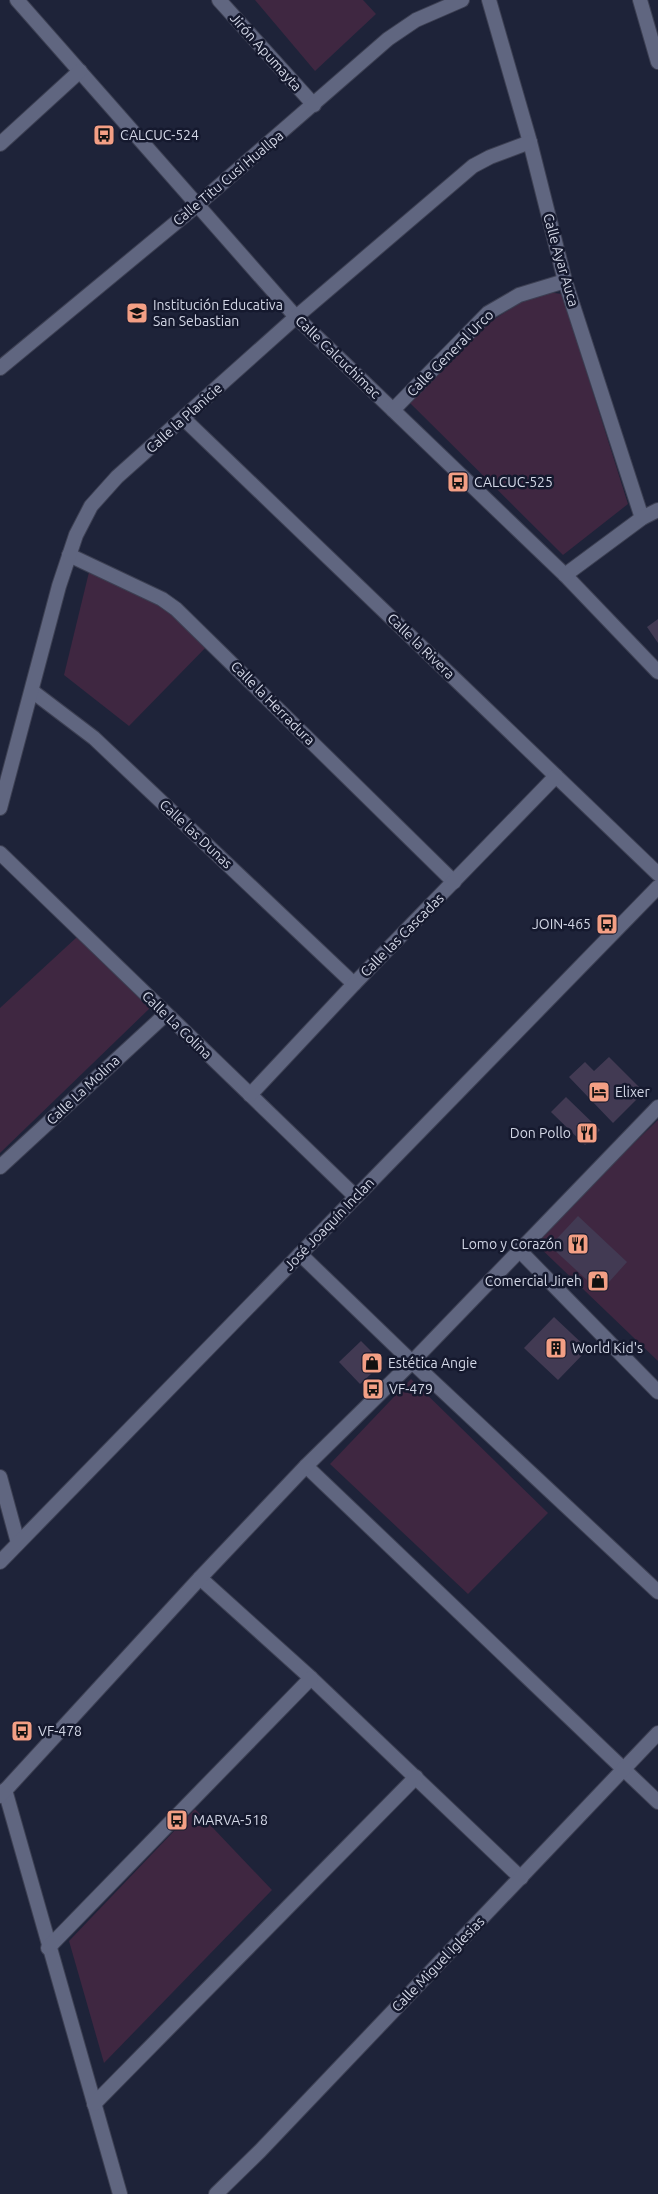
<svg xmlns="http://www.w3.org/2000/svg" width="658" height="2194" viewBox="0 0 658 2194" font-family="Ubuntu,sans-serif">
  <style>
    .green { fill: #3f2741 }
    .building { fill: #423a53 }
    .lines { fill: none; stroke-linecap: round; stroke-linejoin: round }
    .minor-casing { stroke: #3d4053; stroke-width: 16 }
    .minor { stroke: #606680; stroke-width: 14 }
    .labels { text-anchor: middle; stroke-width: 5; stroke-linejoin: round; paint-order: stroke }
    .street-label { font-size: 14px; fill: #d3d7e6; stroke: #15192e }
    .poi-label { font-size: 14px; fill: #d3d7e6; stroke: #15192e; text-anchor: start }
  </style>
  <rect width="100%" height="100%" fill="#1e2339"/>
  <!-- green -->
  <g class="green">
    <polygon points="255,0 363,0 376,14 315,71"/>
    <polygon points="539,291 562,294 628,504 563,555 410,403 477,330"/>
    <polygon points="90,568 141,584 212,641 129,726 64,675"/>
    <polygon points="77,937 150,1008 0,1153 0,1008"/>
    <polygon points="658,1120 658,1361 533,1241"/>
    <polygon points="411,1379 548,1513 468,1594 330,1464"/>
    <polygon points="195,1809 272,1890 104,2063 69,1941"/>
  </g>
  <!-- building -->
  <g class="building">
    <polygon points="658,619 658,643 647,627"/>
    <polygon points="609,1057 644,1092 613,1123 569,1077 585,1062 594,1071"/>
    <polygon points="566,1097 600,1130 585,1145 551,1112"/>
    <polygon points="578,1216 627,1262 600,1292 550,1246"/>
    <polygon points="554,1317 588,1349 558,1380 524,1348"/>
    <polygon points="361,1341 383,1363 360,1384 339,1362"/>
  </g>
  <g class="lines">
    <!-- minor casing -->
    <g class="minor-casing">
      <g id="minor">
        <polyline points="17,0 296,317 565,575 658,672"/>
        <polyline points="219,0 314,105"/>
        <polyline points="489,0 530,142 565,281 642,518"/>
        <polyline points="640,0 658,62"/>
        <polyline points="0,144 80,71"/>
        <polyline points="0,368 196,206 388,39 416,20 462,0"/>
        <polyline points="393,410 488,313 519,295 565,281"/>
        <polyline points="183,418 658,874"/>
        <polyline points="69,555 162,599 176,609 454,882"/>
        <polyline points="565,575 642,518 658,510"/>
        <polyline points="32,691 94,738 354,984"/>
        <polyline points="0,808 59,586 76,535 91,506 117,477 296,317 473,166 490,157 530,142"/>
        <polyline points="0,853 355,1196"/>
        <polyline points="250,1095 354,984 556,776"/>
        <polyline points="0,1167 166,1014"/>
        <polyline points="520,1251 658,1392"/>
        <polyline points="300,1254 412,1362 658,1592"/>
        <polyline points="306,1466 658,1802"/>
        <polyline points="0,1477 18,1543"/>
        <polyline points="0,1562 658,887"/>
        <polyline points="200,1578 311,1678 521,1878"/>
        <polyline points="5,1790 120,2194"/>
        <polyline points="0,1796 200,1578 306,1466 412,1362 658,1107"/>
        <polyline points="48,1948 311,1678"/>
        <polyline points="94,2104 416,1777"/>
        <polyline points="216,2194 260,2151 658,1733"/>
      </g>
    </g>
    <!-- minor -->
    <use href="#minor" class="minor"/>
  </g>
  <!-- icons -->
  <defs>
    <g id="bus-square" transform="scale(1.125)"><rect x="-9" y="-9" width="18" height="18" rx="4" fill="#f39f85" stroke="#15192e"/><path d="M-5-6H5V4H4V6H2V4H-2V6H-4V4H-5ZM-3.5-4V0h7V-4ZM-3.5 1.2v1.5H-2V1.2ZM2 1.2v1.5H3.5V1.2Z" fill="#111"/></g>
    <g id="school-square" transform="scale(1.125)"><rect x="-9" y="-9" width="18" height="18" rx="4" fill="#f39f85" stroke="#15192e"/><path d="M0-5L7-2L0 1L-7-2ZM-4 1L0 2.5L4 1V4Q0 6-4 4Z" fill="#111"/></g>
    <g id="hotel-square" transform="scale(1.125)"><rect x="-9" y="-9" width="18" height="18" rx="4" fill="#f39f85" stroke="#15192e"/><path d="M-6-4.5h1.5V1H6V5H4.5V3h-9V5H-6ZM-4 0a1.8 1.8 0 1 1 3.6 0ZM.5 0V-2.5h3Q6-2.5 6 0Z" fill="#111"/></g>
    <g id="restaurant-square" transform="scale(1.125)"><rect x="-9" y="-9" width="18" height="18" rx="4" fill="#f39f85" stroke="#15192e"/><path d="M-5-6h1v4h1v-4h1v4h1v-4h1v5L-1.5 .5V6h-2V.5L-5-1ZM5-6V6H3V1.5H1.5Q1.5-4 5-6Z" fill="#111"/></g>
    <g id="shop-square" transform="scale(1.125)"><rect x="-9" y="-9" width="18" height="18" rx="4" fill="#f39f85" stroke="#15192e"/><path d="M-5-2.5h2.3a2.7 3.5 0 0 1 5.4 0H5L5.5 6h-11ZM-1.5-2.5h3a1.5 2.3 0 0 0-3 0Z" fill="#111"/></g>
    <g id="building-square" transform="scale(1.125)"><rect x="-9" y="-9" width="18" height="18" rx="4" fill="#f39f85" stroke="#15192e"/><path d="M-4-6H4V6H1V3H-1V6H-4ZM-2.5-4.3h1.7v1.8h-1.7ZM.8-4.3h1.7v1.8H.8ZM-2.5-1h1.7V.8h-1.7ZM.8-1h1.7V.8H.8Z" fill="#111"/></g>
  </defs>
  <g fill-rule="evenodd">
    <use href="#bus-square" x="104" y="135"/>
    <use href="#school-square" x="137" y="313"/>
    <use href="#bus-square" x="458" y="482"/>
    <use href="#bus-square" x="607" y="924"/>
    <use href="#hotel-square" x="599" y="1092"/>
    <use href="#restaurant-square" x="587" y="1133"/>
    <use href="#restaurant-square" x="578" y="1244"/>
    <use href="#shop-square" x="598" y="1281"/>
    <use href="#building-square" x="556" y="1348"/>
    <use href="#shop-square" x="372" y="1363"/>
    <use href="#bus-square" x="373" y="1389"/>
    <use href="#bus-square" x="22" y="1731"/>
    <use href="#bus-square" x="177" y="1820"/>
  </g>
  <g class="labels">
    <!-- street labels -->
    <g class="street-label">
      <text transform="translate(266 52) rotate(48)" y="5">Jirón Apumayta</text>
      <text transform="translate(228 178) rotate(-40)" y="5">Calle Titu Cusi Huallpa</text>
      <text transform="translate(561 260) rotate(74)" y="5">Calle Ayar Auca</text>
      <text transform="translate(450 353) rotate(-45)" y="5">Calle General Urco</text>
      <text transform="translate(338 357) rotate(44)" y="5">Calle Calcuchimac</text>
      <text transform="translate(184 418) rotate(-42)" y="5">Calle la Planicie</text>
      <text transform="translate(421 646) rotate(44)" y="5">Calle la Rivera</text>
      <text transform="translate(273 703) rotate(45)" y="5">Calle la Herradura</text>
      <text transform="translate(196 834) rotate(43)" y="5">Calle las Dunas</text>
      <text transform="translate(402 935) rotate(-45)" y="5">Calle las Cascadas</text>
      <text transform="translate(177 1025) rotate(44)" y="5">Calle La Colina</text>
      <text transform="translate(83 1090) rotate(-43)" y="5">Calle La Molina</text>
      <text transform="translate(329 1224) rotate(-46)" y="5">José Joaquín Inclan</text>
      <text transform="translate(438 1964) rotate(-46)" y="5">Calle Miguel Iglesias</text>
    </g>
    <!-- poi labels -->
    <g class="poi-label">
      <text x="120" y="140">CALCUC-524</text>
      <text x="153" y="310">Institución Educativa<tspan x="153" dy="16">San Sebastian</tspan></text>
      <text x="474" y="487">CALCUC-525</text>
      <text x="591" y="929" text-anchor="end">JOIN-465</text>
      <text x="615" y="1097">Elixer</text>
      <text x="571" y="1138" text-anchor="end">Don Pollo</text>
      <text x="562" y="1249" text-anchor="end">Lomo y Corazón</text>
      <text x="582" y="1286" text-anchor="end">Comercial Jireh</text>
      <text x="572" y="1353">World Kid's</text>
      <text x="388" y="1368">Estética Angie</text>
      <text x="389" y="1394">VF-479</text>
      <text x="38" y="1736">VF-478</text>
      <text x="193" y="1825">MARVA-518</text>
    </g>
  </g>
</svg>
